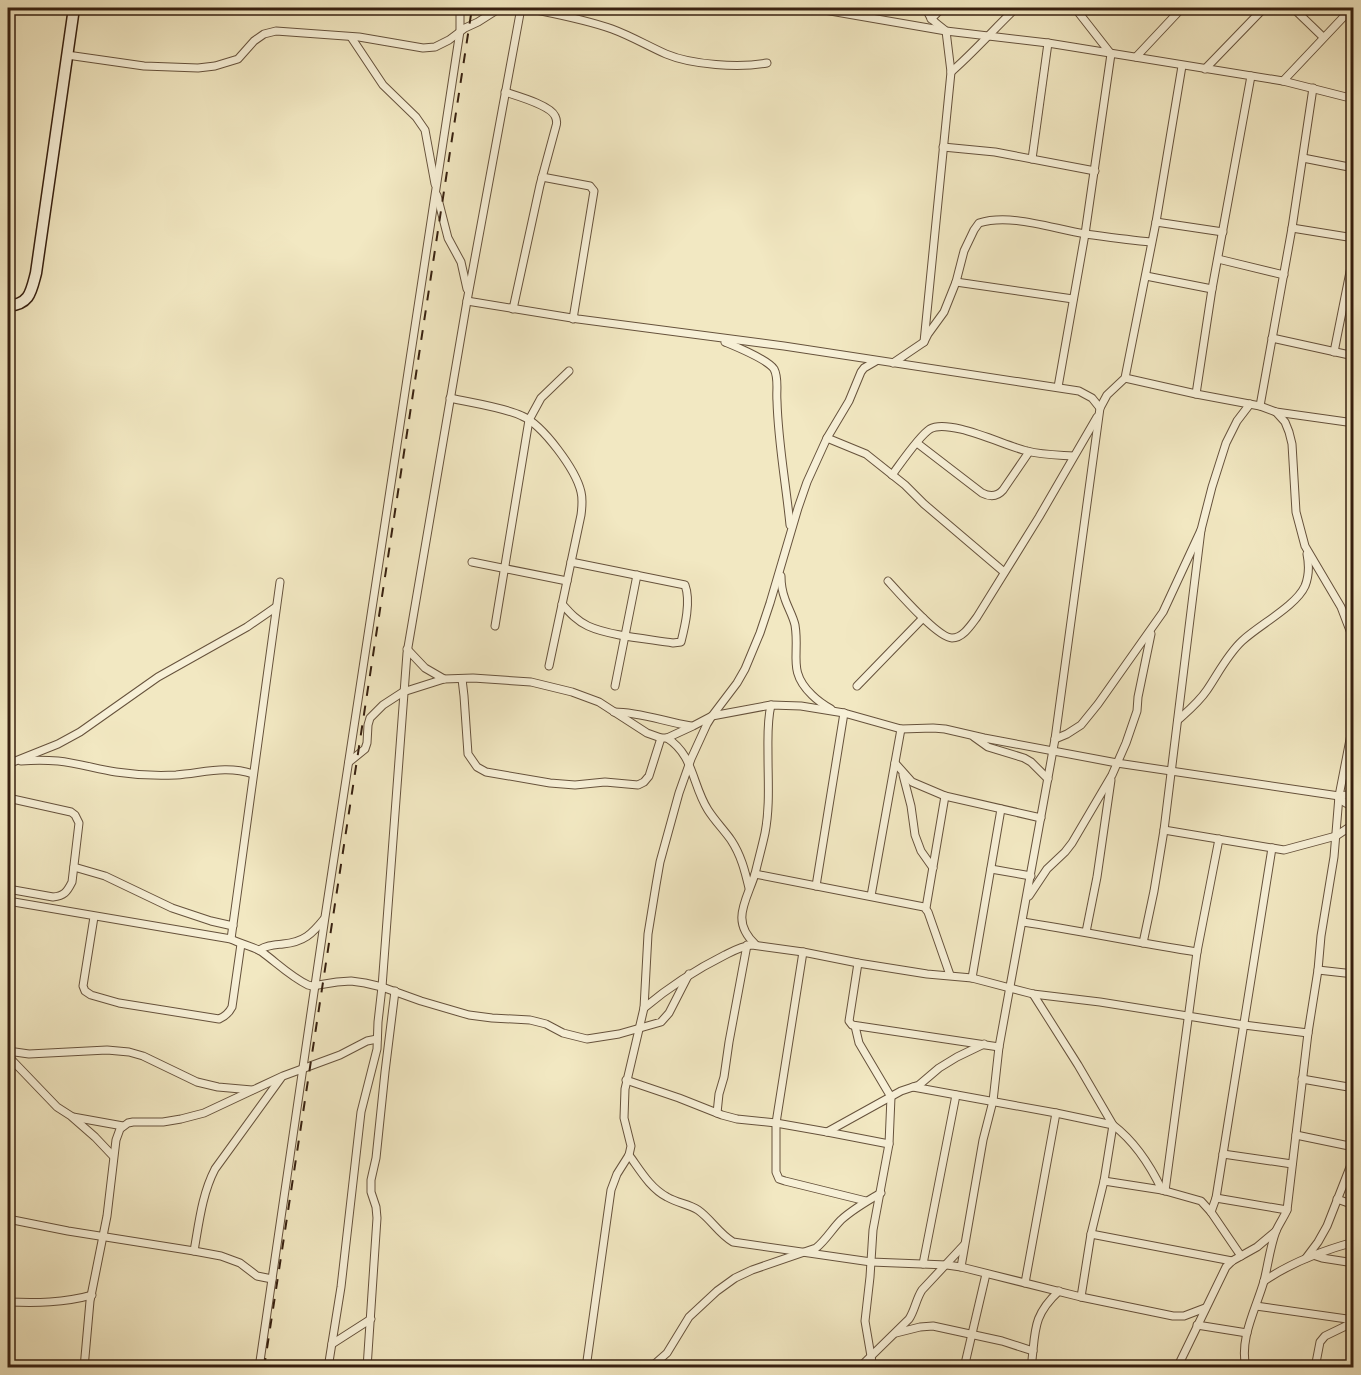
<svg xmlns="http://www.w3.org/2000/svg" width="1361" height="1375" viewBox="0 0 1361 1375" font-family="'IM FELL Great Primer',serif">
  <style>
    .lines { fill: none; stroke-linecap: round; stroke-linejoin: round }
    .street-casing { stroke: #66523c; stroke-width: 9 }
    .secondary-casing { stroke: #372010; stroke-width: 13 }
    .street { stroke: #f7f0d7; stroke-width: 7 }
    .secondary { stroke: #f7f0d7; stroke-width: 10 }
    .rail { stroke: #372010; stroke-width: 2; stroke-dasharray: 10 10; stroke-linecap: butt }
  </style>
  <rect width="100%" height="100%" fill="#f2e8c2"/>
  <filter id="stains"><feTurbulence type="fractalNoise" baseFrequency=".00333" numOctaves="4"/><feColorMatrix values="0 0 0 0 .2 0 0 0 0 .09 0 0 0 0 .02 0 0 0 .5 -.17"/></filter>
  <radialGradient id="worn" r=".72"><stop offset=".6" stop-color="#630" stop-opacity="0"/><stop offset="1" stop-color="#630" stop-opacity=".3"/></radialGradient>
  <g class="lines">
    <!-- street casing -->
    <g class="street-casing">
      <g id="street">
        <path d="M 526,8 C 555,14 584,19 612,29 C 631,36 648,46 666,54 C 692,65 739,68 767,63"/>
        <polyline points="813,8 946,31 1048,43 1283,81 1354,99"/>
        <polyline points="1168,8 1175,14"/>
        <polyline points="1293,8 1323,37"/>
        <polyline points="931,19 942,8"/>
        <polyline points="351,37 383,85 416,117 425,130 435,184"/>
        <polyline points="67,55 144,66 198,68 215,66 238,59 254,41 264,34 276,31 359,37 423,48 435,47 449,40 465,28 478,22 500,8"/>
        <polyline points="1136,57 1182,8"/>
        <polyline points="1205,69 1264,8"/>
        <path d="M 951,72 C 974,52 994,29 1016,8"/>
        <polyline points="1283,81 1352,8"/>
        <path d="M 505,92 C 517,96 550,105 555,116 C 557,120 557,123 556,126 L 540,185 L 513,309"/>
        <polyline points="943,147 995,152 1095,171"/>
        <polyline points="1303,158 1354,168"/>
        <polyline points="1032,159 1048,43"/>
        <polyline points="542,177 590,186 594,191 573,319"/>
        <polyline points="437,195 448,238 461,262 467,289"/>
        <polyline points="1156,222 1223,232"/>
        <polyline points="1292,228 1354,238"/>
        <polyline points="1218,259 1284,275"/>
        <polyline points="1146,276 1212,289"/>
        <polyline points="956,282 1073,299"/>
        <polyline points="467,301 578,319 784,346 1079,391 1092,398 1100,408"/>
        <polyline points="1272,338 1354,356"/>
        <path d="M 725,342 C 737,347 767,359 774,369 C 779,378 776,391 777,401 C 778,442 786,484 790,525"/>
        <path d="M 924,342 L 951,72 L 946,31 C 938,24 928,19 927,8"/>
        <polyline points="1334,352 1354,252"/>
        <path d="M 893,363 L 924,342 L 928,334 L 944,312 L 956,282 L 964,251 L 974,230 L 979,223 C 1011,213 1053,229 1086,234 C 1108,237 1129,240 1151,242"/>
        <polyline points="1125,378 1196,394 1260,406 1276,412 1354,423"/>
        <polyline points="1058,387 1085,234 1111,54 1075,8"/>
        <polyline points="1196,394 1212,289 1251,76"/>
        <path d="M 450,398 C 472,403 503,407 522,416 C 543,425 576,470 581,492 C 583,500 582,507 581,515 L 549,666"/>
        <polyline points="1260,406 1292,228 1313,88"/>
        <polyline points="1276,412 1285,422 1289,432 1292,444 1296,512 1305,546 1341,607 1354,641"/>
        <polyline points="827,438 866,454 905,485 924,504 1004,572"/>
        <path d="M 917,443 L 982,493 C 990,497 997,497 1003,490 L 1029,452"/>
        <path d="M 892,475 C 901,463 919,436 930,429 C 949,418 1005,446 1027,451 C 1042,455 1058,455 1073,456"/>
        <polyline points="472,562 567,581"/>
        <path d="M 781,576 C 781,584 782,591 785,599 C 788,608 793,616 795,625 C 800,655 787,671 812,695 C 818,701 824,705 831,709"/>
        <path d="M 888,581 C 899,593 938,638 952,638 C 963,638 971,625 977,617 L 1039,517 L 1097,417"/>
        <path d="M 562,604 C 570,613 577,621 588,626 C 610,636 649,639 673,643 L 681,642 C 685,626 691,601 685,585 L 571,562"/>
        <polyline points="495,626 529,420 541,398 569,371"/>
        <polyline points="407,649 425,668 444,679"/>
        <polyline points="462,679 464,696 468,754 477,767 486,772 550,783 575,785 605,782 638,785 644,782 649,776 661,738"/>
        <polyline points="615,686 637,575"/>
        <polyline points="857,686 923,618"/>
        <path d="M 614,712 C 640,712 665,722 691,726"/>
        <path d="M 1178,720 C 1188,711 1199,702 1207,690 C 1218,674 1227,655 1242,641 C 1259,625 1296,606 1305,586 C 1309,576 1309,564 1307,554"/>
        <polyline points="974,737 988,747 1024,758 1031,762 1048,779"/>
        <path d="M 667,738 C 694,755 692,785 708,810 C 715,821 724,830 731,840 C 741,855 745,871 749,888"/>
        <polyline points="1055,739 1067,734 1081,725 1098,704 1163,612 1201,530 1212,487 1226,443 1237,421 1250,404"/>
        <path d="M 21,761 C 33,760 46,760 58,761 C 77,763 97,769 116,772 C 136,775 156,776 176,775 C 203,773 226,765 253,774"/>
        <polyline points="349,762 365,749 367,743 368,725 370,718 383,705 403,692 444,679 473,678 531,682 572,692 599,702 647,733 661,738 667,738 693,726 712,716 771,705 801,706 844,713 901,729 933,728 945,729 984,738 1117,763 1339,796 1347,795 1354,793"/>
        <polyline points="895,763 912,782 945,796 1041,818"/>
        <polyline points="8,764 58,744 80,732 158,677 247,627 276,607"/>
        <polyline points="903,775 911,806 915,835 921,851 933,868"/>
        <path d="M 8,798 L 71,812 L 75,815 L 79,823 L 72,882 C 67,892 64,896 53,897 L 8,889"/>
        <polyline points="1339,799 1354,808"/>
        <polyline points="1164,830 1284,850 1336,836 1354,824"/>
        <polyline points="74,867 105,876 172,908 211,921 233,926"/>
        <polyline points="991,869 1031,876"/>
        <polyline points="755,874 924,907 928,912 950,975"/>
        <polyline points="816,886 844,713"/>
        <polyline points="871,896 901,729"/>
        <polyline points="1029,896 1047,869 1065,852 1072,843 1112,775 1126,743 1137,711 1138,697 1151,634"/>
        <path d="M 8,901 L 231,939 C 240,944 255,947 262,952 C 277,963 291,977 308,985 L 312,986 L 337,982 L 351,981 L 365,983 L 382,987 L 421,1001 L 469,1015 L 492,1018 L 530,1020 L 546,1024 L 563,1033 L 587,1039 L 619,1034 L 661,1022 L 669,1013 L 689,974"/>
        <polyline points="926,908 945,796"/>
        <path d="M 94,917 L 83,986 L 85,991 L 91,995 L 119,1003 L 219,1019 C 226,1016 229,1013 232,1007 L 241,944"/>
        <path d="M 1023,922 C 1081,931 1139,943 1197,952"/>
        <polyline points="1086,932 1097,877 1111,780"/>
        <polyline points="231,939 280,582"/>
        <polyline points="1143,943 1154,891 1164,830 1201,530"/>
        <path d="M 756,945 C 730,921 746,902 755,874 C 758,861 762,847 765,833 C 770,807 768,781 768,755 C 768,738 767,722 771,705"/>
        <path d="M 259,950 C 267,945 274,945 283,944 C 304,942 312,934 324,919"/>
        <polyline points="803,952 776,1123 776,1172 779,1179 785,1181 866,1201"/>
        <polyline points="858,963 849,1021 852,1025 999,1047"/>
        <polyline points="1318,970 1354,974"/>
        <polyline points="972,978 1001,809"/>
        <polyline points="1033,994 1078,1065 1113,1125 1104,1181 1091,1234 1081,1297"/>
        <path d="M 644,1008 C 669,987 695,970 725,955 C 733,951 742,946 752,945 L 803,952 L 858,963 L 927,974 L 972,978 L 1033,994 L 1100,1002 L 1244,1025 L 1308,1033"/>
        <polyline points="855,1026 859,1043 891,1097 889,1144 873,1230 870,1277 865,1321 873,1368"/>
        <polyline points="8,1051 29,1054 107,1050 129,1052 143,1056 197,1082 218,1087 252,1090"/>
        <polyline points="8,1056 57,1107 71,1116 95,1137 113,1156"/>
        <polyline points="1302,1079 1354,1088"/>
        <polyline points="626,1080 679,1098 722,1115 737,1119 776,1123 827,1132 889,1144"/>
        <path d="M 913,1087 L 1056,1113 L 1113,1125 C 1134,1141 1151,1167 1162,1190"/>
        <polyline points="717,1113 719,1094 724,1077 729,1042 747,945"/>
        <polyline points="73,1117 123,1126"/>
        <polyline points="827,1132 901,1091 919,1085 939,1068 957,1057 984,1044"/>
        <polyline points="1296,1135 1354,1147"/>
        <polyline points="1223,1154 1292,1164"/>
        <path d="M 629,1155 C 640,1170 650,1188 667,1197 C 677,1203 689,1204 698,1210 C 711,1219 719,1234 733,1242 L 871,1262 L 947,1265 L 961,1267 L 1081,1297 L 1173,1316 L 1184,1316 L 1205,1308"/>
        <polyline points="1104,1181 1162,1190 1201,1201 1211,1212 1241,1256"/>
        <polyline points="1165,1191 1197,952 1219,839"/>
        <polyline points="1216,1198 1287,1210"/>
        <polyline points="1337,1199 1354,1205"/>
        <polyline points="1211,1212 1216,1198 1272,848"/>
        <polyline points="8,1219 68,1231 194,1251 221,1256 240,1263 257,1276 272,1279"/>
        <polyline points="1091,1234 1232,1261"/>
        <path d="M 194,1251 C 199,1223 202,1194 215,1169 L 281,1078"/>
        <polyline points="1313,1255 1322,1258 1354,1263"/>
        <polyline points="1306,1258 1318,1242 1327,1226 1354,1157"/>
        <polyline points="923,1264 956,1095"/>
        <polyline points="961,1267 983,1140 993,1101 999,1047 1055,739 1100,408 1107,395 1125,378 1156,222 1182,66"/>
        <path d="M 1264,1281 C 1292,1262 1321,1251 1354,1242"/>
        <polyline points="1025,1283 1056,1113"/>
        <path d="M 8,1302 C 36,1303 64,1303 92,1295"/>
        <polyline points="1256,1306 1354,1320"/>
        <polyline points="1197,1325 1247,1333"/>
        <polyline points="896,1333 920,1327 933,1326 1002,1341 1033,1351"/>
        <polyline points="332,1344 371,1319"/>
        <polyline points="84,1368 90,1301 107,1216 116,1140 120,1129 128,1123 133,1122 163,1122 181,1119 204,1113 283,1076 340,1055 367,1041 377,1039"/>
        <polyline points="259,1368 325,917 460,31 460,8"/>
        <polyline points="328,1368 341,1287 361,1112 377,1049 378,1022 382,987 407,653 467,301 521,8"/>
        <polyline points="367,1368 377,1218 376,1207 371,1192 371,1180 376,1158 385,1072 395,991"/>
        <polyline points="586,1368 611,1190 617,1174 629,1155 631,1146 624,1118 625,1089 644,1008 648,934 656,885 660,862 679,793 691,759 707,724 712,716 737,683 745,669 760,633 770,603 798,508 807,482 827,438 849,401 861,372 864,368 876,361"/>
        <path d="M 650,1368 L 667,1353 L 689,1317 L 717,1291 L 735,1278 L 752,1270 L 816,1248 C 826,1240 832,1229 841,1220 C 853,1209 867,1201 881,1193"/>
        <path d="M 859,1368 L 909,1319 C 915,1310 916,1299 922,1290 L 964,1245"/>
        <polyline points="964,1368 986,1274"/>
        <path d="M 1031,1368 C 1036,1332 1031,1317 1059,1291"/>
        <polyline points="1177,1368 1226,1267 1232,1261 1257,1247 1276,1231"/>
        <path d="M 1246,1368 C 1239,1338 1256,1309 1264,1281 C 1268,1265 1270,1247 1276,1231 C 1279,1224 1284,1217 1287,1210 L 1308,1033 L 1318,970 L 1321,936 L 1334,857 L 1339,796 L 1354,719"/>
        <polyline points="1315,1368 1320,1342 1325,1336 1354,1322"/>
      </g>
    </g>
    <!-- secondary casing -->
    <g class="secondary-casing">
      <path id="secondary" d="M 8,306 C 30,304 31,292 36,273 L 74,8"/>
    </g>
    <!-- street -->
    <use href="#street" class="street"/>
    <!-- secondary -->
    <use href="#secondary" class="secondary"/>
    <!-- rail -->
    <polyline class="rail" points="264,1368 472,8"/>
  </g>
  <!-- margin -->
  <rect width="1361" height="1375" fill="none" stroke="#f2e8c2" stroke-width="30"/>
  <rect x="9" y="9" width="1343" height="1357" fill="none" stroke="#372010" stroke-width="3"/>
  <rect x="15" y="15" width="1331" height="1345" fill="none" stroke="#372010" stroke-width="1.5"/>
  <rect width="100%" height="100%" filter="url(#stains)"/>
  <rect width="100%" height="100%" fill="url(#worn)"/>
</svg>
